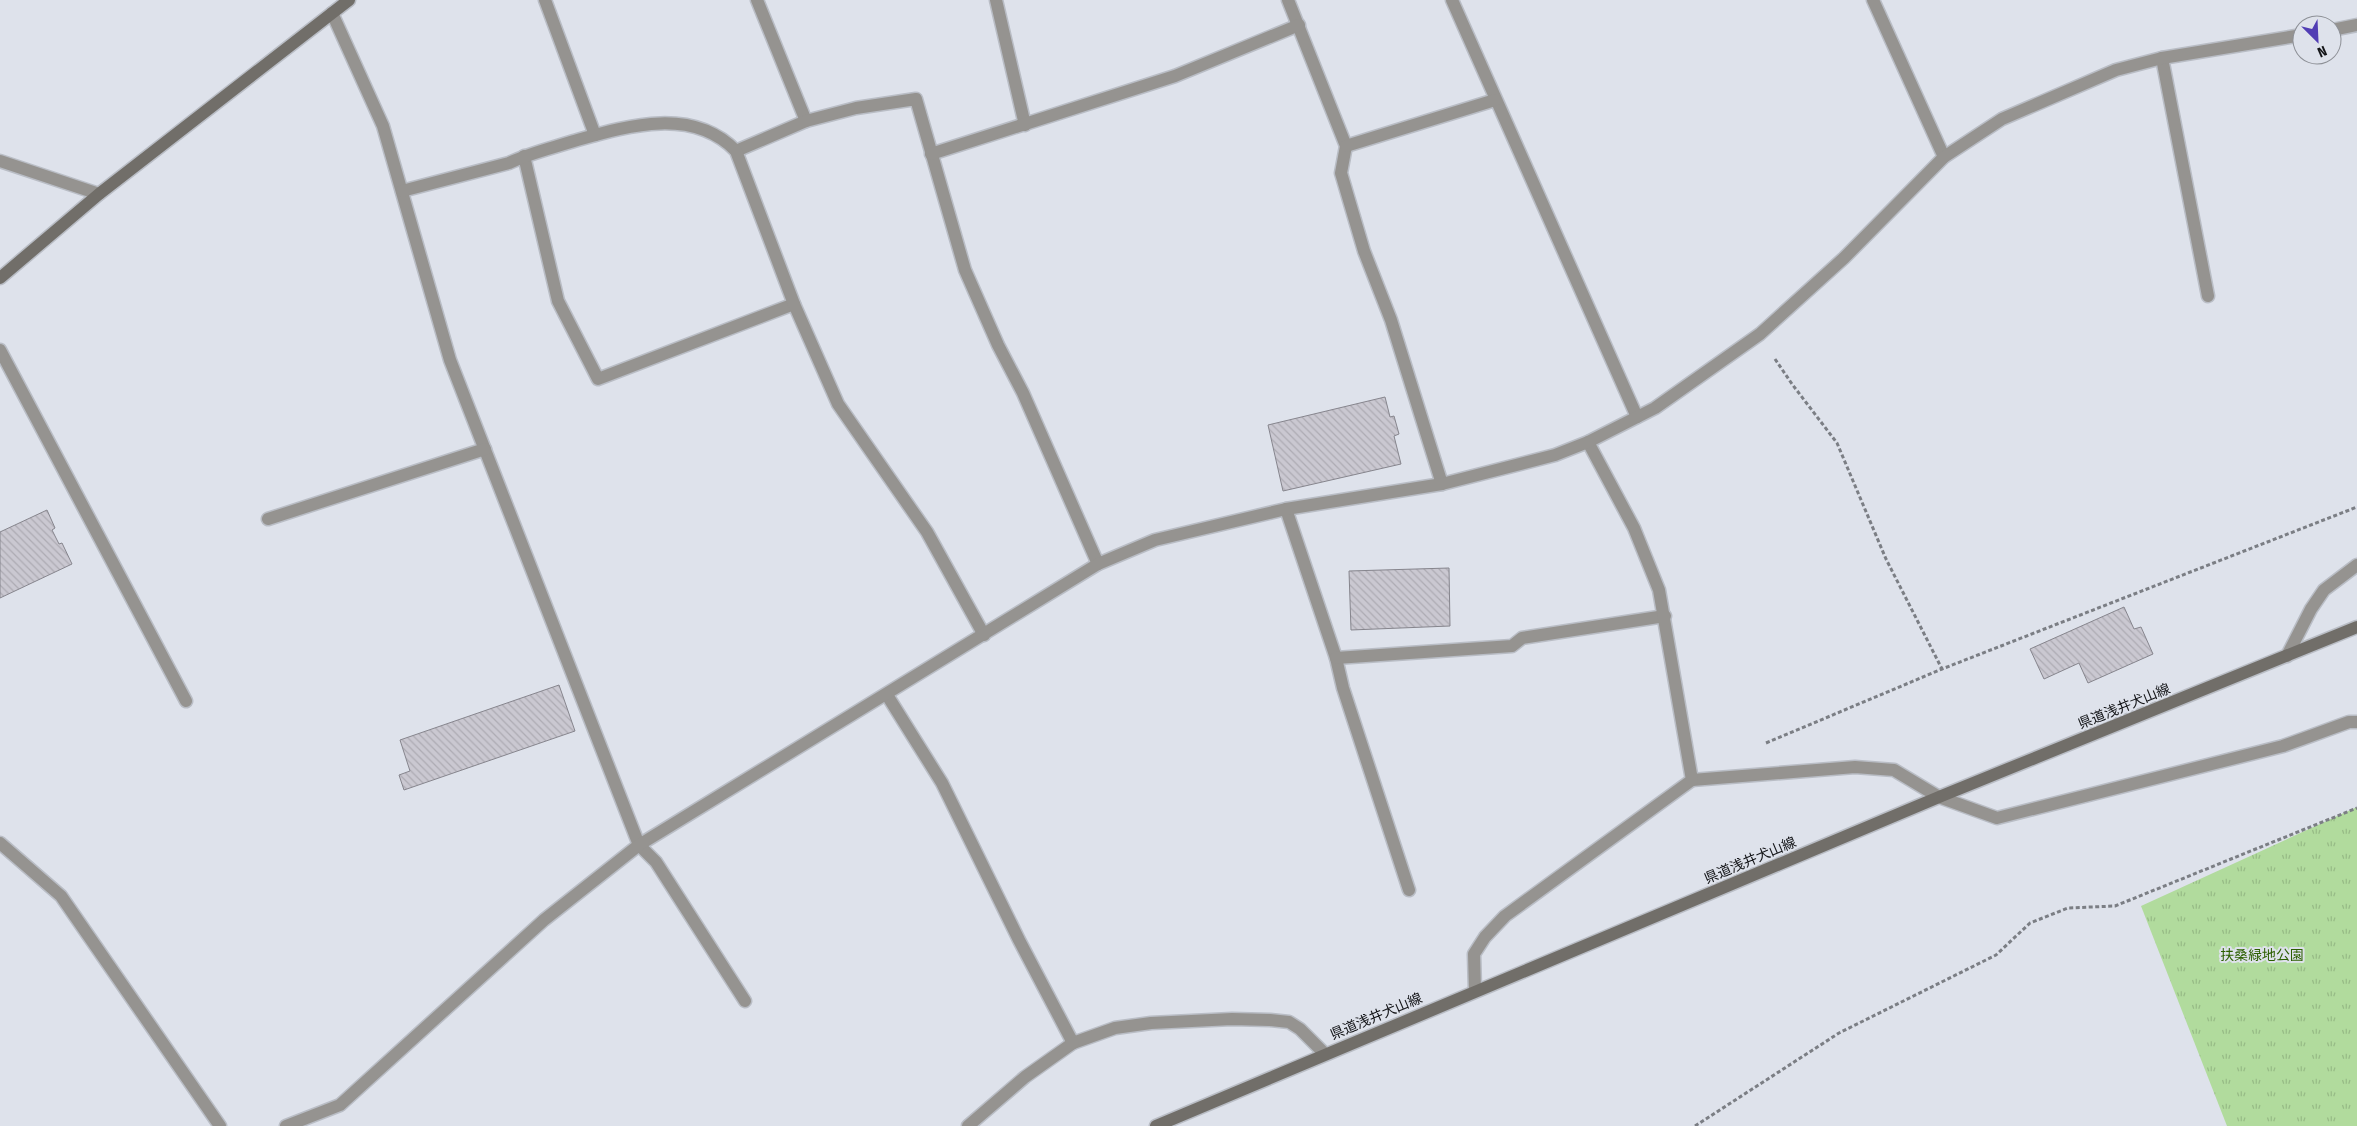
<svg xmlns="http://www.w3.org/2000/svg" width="2357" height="1126" viewBox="0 0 2357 1126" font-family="'Fira Sans Condensed','Noto Sans JP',sans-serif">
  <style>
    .grass { fill: url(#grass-tufts) }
    .building { fill: url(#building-back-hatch); stroke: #86858d }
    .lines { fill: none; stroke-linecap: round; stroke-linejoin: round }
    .lane-casing { stroke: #b9bdc5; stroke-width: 15 }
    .street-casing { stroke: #b9bdc5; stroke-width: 15 }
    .secondary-casing { stroke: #b9bdc5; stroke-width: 15 }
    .path { stroke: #7b7e84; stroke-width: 3; stroke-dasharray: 4 2.5; stroke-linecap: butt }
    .lane { stroke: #959390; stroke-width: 12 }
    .street { stroke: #959390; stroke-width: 12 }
    .secondary { stroke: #716e69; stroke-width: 12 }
    .labels { text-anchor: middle; stroke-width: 4; stroke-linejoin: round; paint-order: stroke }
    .street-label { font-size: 14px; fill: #131417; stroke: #dee2eb }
    .park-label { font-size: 14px; fill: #2c5f00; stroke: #dee2eb }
  </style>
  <defs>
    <pattern id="grass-tufts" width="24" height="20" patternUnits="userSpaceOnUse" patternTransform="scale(1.25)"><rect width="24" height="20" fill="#b1db9d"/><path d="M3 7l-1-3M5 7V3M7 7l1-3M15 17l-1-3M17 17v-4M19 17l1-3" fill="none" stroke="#97bb86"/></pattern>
    <pattern id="building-back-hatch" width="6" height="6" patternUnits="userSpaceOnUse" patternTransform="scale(1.25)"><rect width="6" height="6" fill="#cac8d1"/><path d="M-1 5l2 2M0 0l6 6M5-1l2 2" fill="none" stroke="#adabb3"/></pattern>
  </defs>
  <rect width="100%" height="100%" fill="#dee2eb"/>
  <!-- grass -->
  <polygon class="grass" points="2357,807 2357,1126 2227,1126 2141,906"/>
  <!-- building -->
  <g class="building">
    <polygon points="1385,397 1390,417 1394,416 1399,434 1394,436 1401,464 1283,491 1268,425"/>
    <polygon points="47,510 55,528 52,530 59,544 62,543 72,564 0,598 0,532"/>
    <polygon points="1449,568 1450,626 1351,630 1349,571"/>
    <polygon points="2124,607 2134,629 2141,627 2153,654 2088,683 2079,663 2044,679 2030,649"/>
    <polygon points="559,685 575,731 404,790 399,775 410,771 400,740"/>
  </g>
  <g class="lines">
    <!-- lane casing -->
    <g class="lane-casing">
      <polyline id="lane" points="1939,797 1997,818 2283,746 2349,722 2357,722"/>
    </g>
    <!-- street casing -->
    <g class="street-casing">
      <g id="street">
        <polyline points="545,0 595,135"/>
        <polyline points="757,0 806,121"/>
        <polyline points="996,0 1025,125"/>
        <polyline points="1288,0 1346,146 1341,173 1364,251 1391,320 1442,484"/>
        <polyline points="1452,0 1637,417"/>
        <polyline points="1873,0 1944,157"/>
        <polyline points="332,13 383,126 450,360 639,845 656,862 745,1001"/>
        <polyline points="2332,30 2357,25"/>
        <polyline points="2162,58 2208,296"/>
        <polyline points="1346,146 1495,100"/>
        <polyline points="736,151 806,121 856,108 916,99 965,270 998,345 1023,393 1098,564"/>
        <polyline points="931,154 1175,76 1299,25"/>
        <polyline points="524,156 558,301 598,379 794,304"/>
        <polyline points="0,161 99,194"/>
        <path d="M 402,191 L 509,163 C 530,153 552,148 574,141 C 627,126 692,106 736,151 L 794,304 L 838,404 L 927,532 L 984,635"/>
        <polyline points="0,350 186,701"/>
        <polyline points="1286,509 1336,658 1343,688 1409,890"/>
        <polyline points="268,519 485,449"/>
        <polyline points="2287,656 2311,609 2324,590 2357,565"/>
        <polyline points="1336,658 1512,646 1522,638 1665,616"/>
        <polyline points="887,695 942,783 1019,940 1073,1043 1115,1028 1151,1023 1232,1019 1270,1020 1289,1022 1300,1029 1325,1054"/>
        <polyline points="1692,780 1855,767 1894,770 1939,797"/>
        <polyline points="0,843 61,896 220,1126"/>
        <polyline points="1475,991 1474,954 1485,937 1505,916 1692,780 1659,590 1634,528 1588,442"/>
        <polyline points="286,1126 340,1105 544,920 639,845 1098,564 1155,540 1286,509 1442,484 1555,455 1588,442 1655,408 1760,334 1844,258 1944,157 2002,119 2116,70 2162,58 2302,35"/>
        <polyline points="968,1126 1025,1077 1073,1043"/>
      </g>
    </g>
    <!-- secondary casing -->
    <g class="secondary-casing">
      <g id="secondary">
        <polyline points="0,278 99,194 349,0"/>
        <polyline points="1156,1126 1939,797 2357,627"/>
      </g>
    </g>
    <!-- path -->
    <g class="path">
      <polyline points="1775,359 1792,384 1837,443 1886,559 1942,669"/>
      <polyline points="1766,743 1942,669 2357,507"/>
      <polyline points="1695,1126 1839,1033 1996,955 2030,923 2068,908 2115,906 2357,808"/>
    </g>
    <!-- lane -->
    <use href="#lane" class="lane"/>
    <!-- street -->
    <use href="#street" class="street"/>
    <!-- secondary -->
    <use href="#secondary" class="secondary"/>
  </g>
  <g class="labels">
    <!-- street labels -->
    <g class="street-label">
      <text transform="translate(2124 706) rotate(-22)" y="5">県道浅井犬山線</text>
      <text transform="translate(1750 860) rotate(-23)" y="5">県道浅井犬山線</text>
      <text transform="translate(1376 1016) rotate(-23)" y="5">県道浅井犬山線</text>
    </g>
    <!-- park labels -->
    <g class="park-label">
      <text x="2262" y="960">扶桑緑地公園</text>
    </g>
  </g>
  <!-- north arrow -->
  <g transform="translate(2317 40) rotate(156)"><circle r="24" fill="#dee2eb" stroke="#8d9096"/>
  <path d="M0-4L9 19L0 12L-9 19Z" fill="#513db4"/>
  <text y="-8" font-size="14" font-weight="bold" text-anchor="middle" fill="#131417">N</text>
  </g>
</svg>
